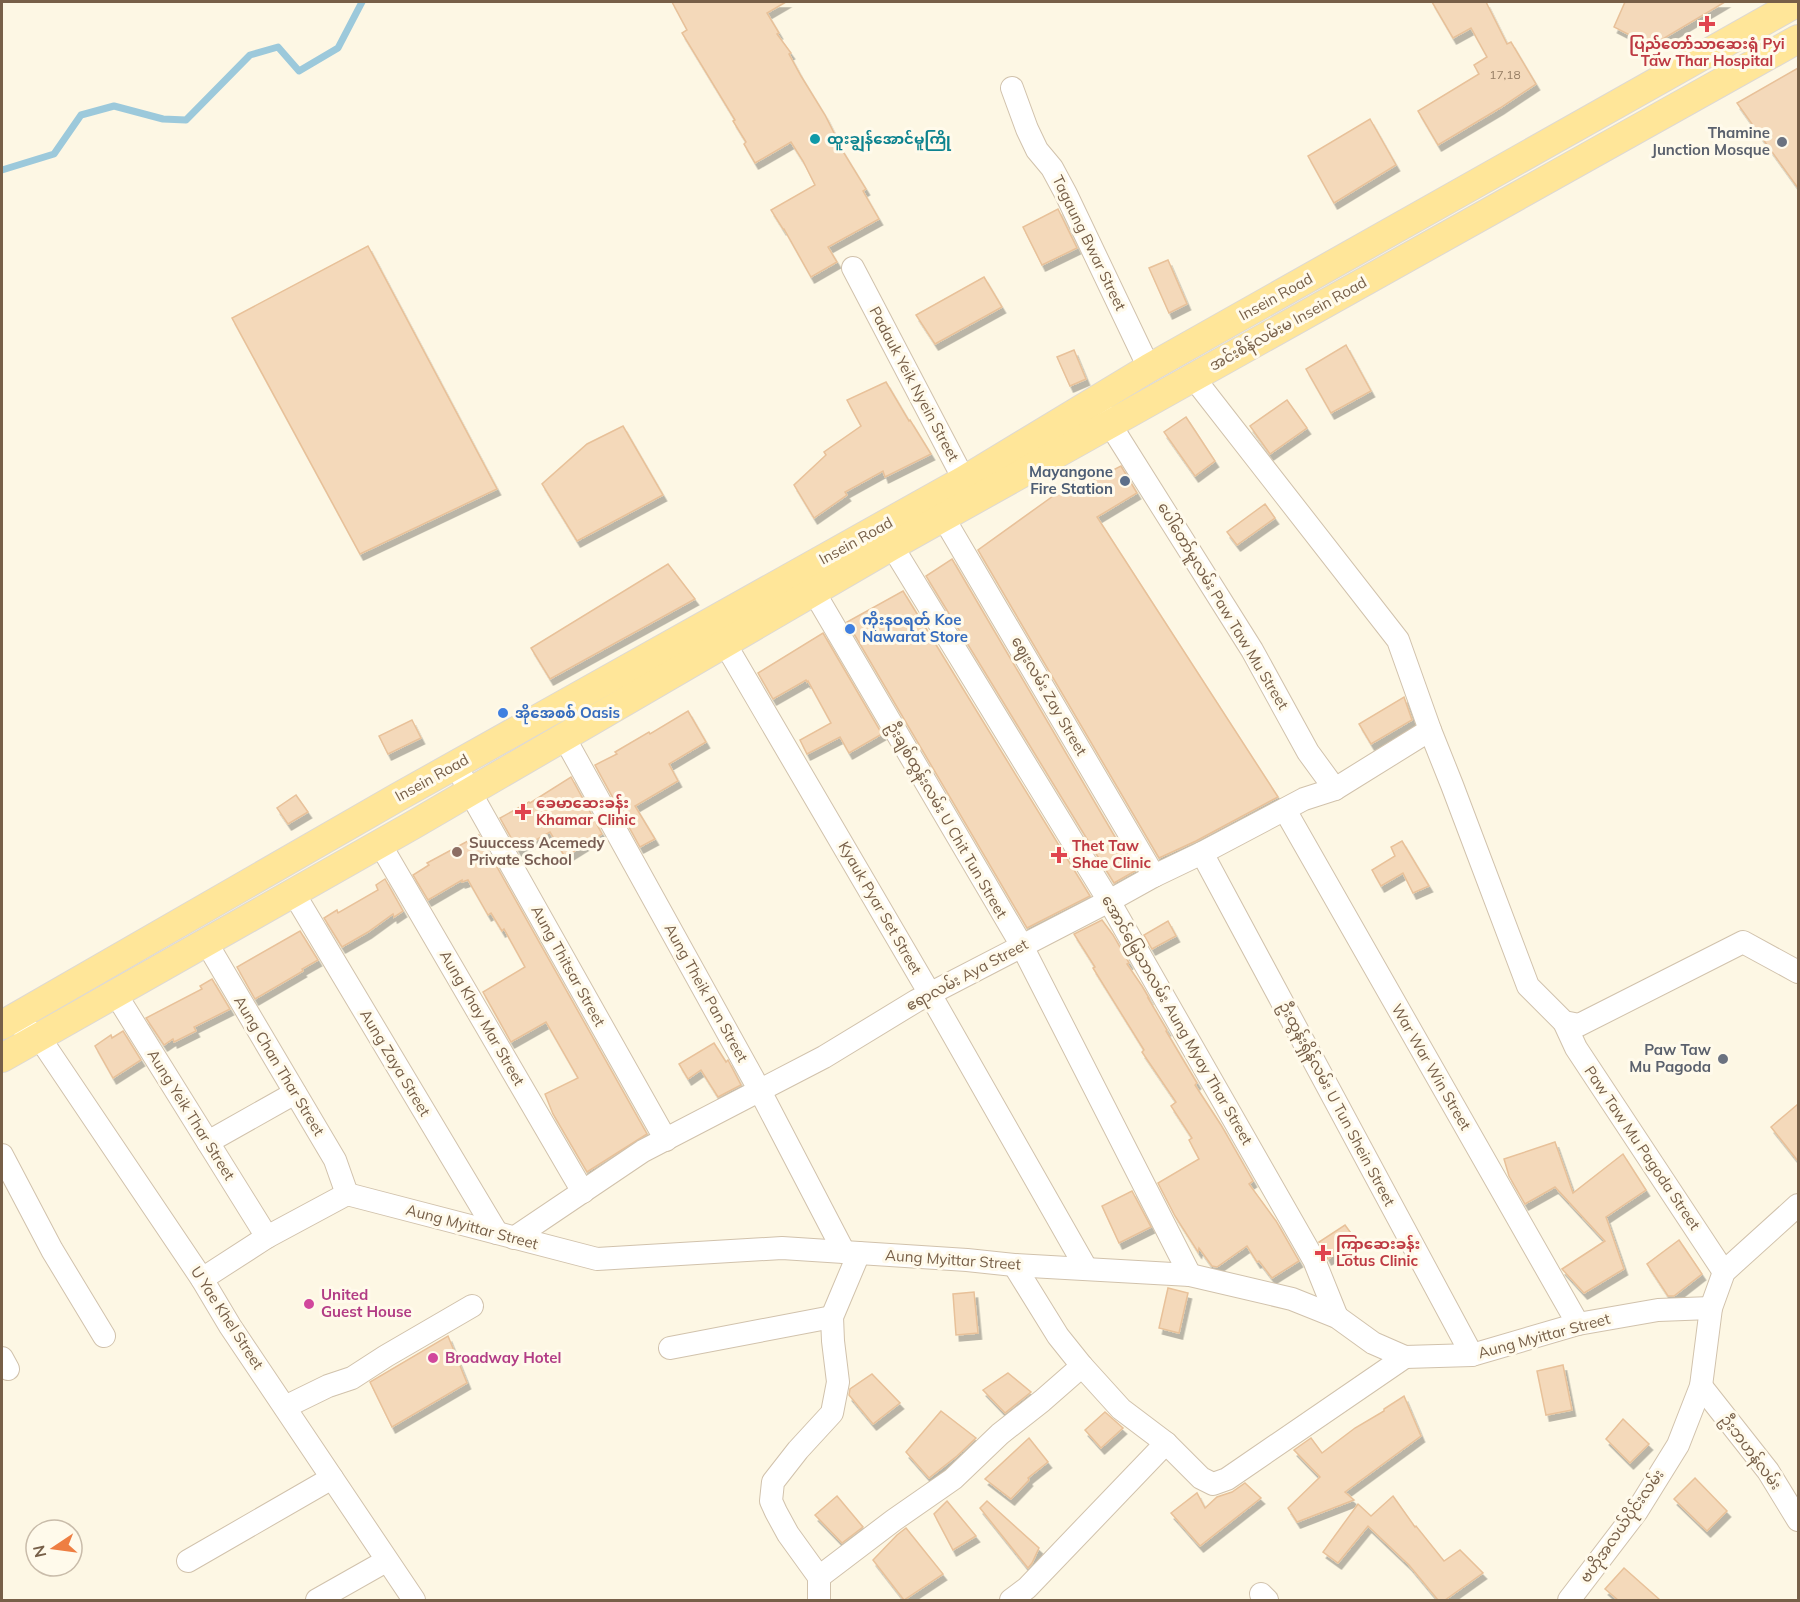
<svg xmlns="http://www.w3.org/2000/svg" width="1800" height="1602" viewBox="0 0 1800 1602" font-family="Mulish,'Noto Sans Myanmar',sans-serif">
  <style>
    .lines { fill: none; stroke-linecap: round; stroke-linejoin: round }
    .stream { stroke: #9cc9db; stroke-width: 7 }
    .building { fill: #f4d9ba; stroke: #e8c199; stroke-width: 1.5; filter: url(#shadow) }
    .minor-casing { stroke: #d1c2ac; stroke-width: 24 }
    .major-casing { stroke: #ded9d3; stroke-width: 30 }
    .minor { stroke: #fff; stroke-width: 22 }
    .major { stroke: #ffe699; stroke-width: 28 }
    .health-dot { fill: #e0444e; stroke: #fffaeb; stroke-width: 2 }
    .culture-dot { fill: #0f9aa8; stroke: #fffaeb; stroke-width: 2 }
    .worship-dot { fill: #6b7280; stroke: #fffaeb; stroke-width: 2 }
    .service-dot { fill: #5c6f8a; stroke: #fffaeb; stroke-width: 2 }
    .shop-dot { fill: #3f7fe0; stroke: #fffaeb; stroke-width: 2 }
    .education-dot { fill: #8d6e63; stroke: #fffaeb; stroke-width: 2 }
    .hotel-dot { fill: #d1479c; stroke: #fffaeb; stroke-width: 2 }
    .labels { text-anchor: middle; stroke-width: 6; stroke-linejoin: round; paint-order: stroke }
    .number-label { font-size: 12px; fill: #967e64 }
    .health-label { font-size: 15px; font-weight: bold; fill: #be3a42; stroke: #fffaeb; text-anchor: start }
    .worship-label { font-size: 15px; font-weight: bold; fill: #5b616d; stroke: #fffaeb; text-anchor: end }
    .culture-label { font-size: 15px; font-weight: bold; fill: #0d838f; stroke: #fffaeb; text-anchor: start }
    .street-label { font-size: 15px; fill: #775f48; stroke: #fffaeb }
    .service-label { font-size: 15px; font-weight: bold; fill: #4e5e75; stroke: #fffaeb; text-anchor: end }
    .shop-label { font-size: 15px; font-weight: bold; fill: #366cbe; stroke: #fffaeb; text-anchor: start }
    .education-label { font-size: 15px; font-weight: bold; fill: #785e54; stroke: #fffaeb; text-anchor: start }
    .hotel-label { font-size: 15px; font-weight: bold; fill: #b23c85; stroke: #fffaeb; text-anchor: start }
  </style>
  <defs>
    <filter id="shadow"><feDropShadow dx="3.5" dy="6" stdDeviation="0" flood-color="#0004"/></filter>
  </defs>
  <rect width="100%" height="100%" fill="#fdf7e4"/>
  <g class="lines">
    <!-- stream -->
    <polyline class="stream" points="2,170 54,154 81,115 114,106 163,119 186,120 250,55 278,47 299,71 338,48 362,2"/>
  </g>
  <!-- building -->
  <g class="building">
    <polygon points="672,2 786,2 767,13 779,33 777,34 791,53 789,54 801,76 825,115 840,145 839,145 866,189 863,191 879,219 828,247 837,262 811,277 784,229 783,229 771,210 815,185 803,161 791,142 755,163 744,144 746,142 733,121 735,120 682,33 687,30"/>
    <polygon points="1432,2 1486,2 1507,44 1511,42 1536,84 1500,108 1438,145 1418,111 1479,74 1474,65 1487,57 1471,28 1453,38"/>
    <polygon points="1625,2 1725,2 1651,46 1614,27"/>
    <polygon points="1798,68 1798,188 1737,103"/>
    <polygon points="1370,119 1396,165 1334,203 1308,156"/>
    <polygon points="1058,209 1077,248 1042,265 1023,227"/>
    <polygon points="368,246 497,489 360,554 232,318"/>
    <polygon points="1168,260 1187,304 1169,313 1149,268"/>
    <polygon points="984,277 1002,307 935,344 916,315"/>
    <polygon points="1346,345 1371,391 1331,413 1306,369"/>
    <polygon points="1074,350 1086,379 1070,386 1057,357"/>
    <polygon points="886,382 909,421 910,420 931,454 885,477 883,471 845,492 847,495 814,518 794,485 826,455 824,452 861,426 847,400"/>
    <polygon points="1287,400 1307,428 1270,454 1250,426"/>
    <polygon points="1186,417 1215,461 1195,476 1164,432"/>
    <polygon points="623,426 663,495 577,541 542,484 587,444"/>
    <polygon points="1121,466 1137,493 1097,517 1278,797 1196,841 1159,858 978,550 1074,481 1078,488"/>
    <polygon points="1265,504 1275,518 1237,545 1227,532"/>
    <polygon points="952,559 1135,871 1114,883 926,576"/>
    <polygon points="668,564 695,599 550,679 531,648"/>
    <polygon points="903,591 1090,896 1027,928 847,622"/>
    <polygon points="823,633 882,734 849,753 840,737 807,754 800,740 831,723 808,681 807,682 806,680 773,699 758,673"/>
    <polygon points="1404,697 1412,720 1371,744 1359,724"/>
    <polygon points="688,711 706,742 669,764 678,781 635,806 655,839 640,847 595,765 617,754 615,752 649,732 650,734"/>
    <polygon points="412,720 421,738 388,754 379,736"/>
    <polygon points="571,777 602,834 565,857 550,832 518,850 500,818 529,802 530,803"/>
    <polygon points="296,795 308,812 288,824 277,808"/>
    <polygon points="479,835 647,1134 587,1172 553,1114 545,1094 578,1078 546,1022 511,1042 483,992 525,967 504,929 502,931 491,913 488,915 468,880 462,882 462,880 428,900 413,875 429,865 427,863"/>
    <polygon points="1402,841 1429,886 1413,893 1403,873 1381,886 1372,870 1395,856 1391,847"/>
    <polygon points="385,879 403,911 394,917 393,914 368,932 342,947 324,918 337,910 338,913 378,890 376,885"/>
    <polygon points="1102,920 1113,935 1129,963 1127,964 1142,986 1149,998 1148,998 1167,1030 1166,1031 1197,1083 1195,1085 1221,1125 1253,1181 1249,1184 1276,1221 1299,1261 1272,1278 1259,1261 1257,1262 1247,1246 1217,1267 1212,1266 1199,1248 1198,1252 1175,1216 1158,1183 1199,1159 1189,1140 1192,1138 1171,1106 1176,1102 1142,1052 1144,1050 1093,968 1095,967 1074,934"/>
    <polygon points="1168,921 1176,936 1152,949 1144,935"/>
    <polygon points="300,931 318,960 302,969 303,971 255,999 237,967"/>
    <polygon points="212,979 230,1009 194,1027 196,1031 174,1042 173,1039 164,1045 146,1018 202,989 200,986"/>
    <polygon points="123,1031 141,1060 113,1078 95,1046 111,1035 112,1038"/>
    <polygon points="714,1043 726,1062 728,1060 741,1085 718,1097 701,1070 688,1079 679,1064"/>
    <polygon points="1798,1104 1798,1161 1771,1127"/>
    <polygon points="1555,1142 1573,1193 1623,1154 1646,1190 1606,1217 1624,1269 1584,1293 1562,1269 1605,1241 1555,1187 1525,1204 1509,1176 1504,1159"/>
    <polygon points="1132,1191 1151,1227 1119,1243 1102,1206"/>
    <polygon points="1345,1225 1356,1240 1328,1259 1319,1242"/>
    <polygon points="1679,1240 1702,1274 1674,1296 1668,1296 1647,1264"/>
    <polygon points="1168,1288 1188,1293 1179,1333 1159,1328"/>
    <polygon points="974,1292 978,1333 956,1335 953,1294"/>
    <polygon points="448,1336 467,1383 392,1427 370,1382"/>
    <polygon points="1563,1365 1572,1410 1546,1415 1537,1371"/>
    <polygon points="1008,1373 1031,1392 1005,1413 983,1390"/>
    <polygon points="872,1374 900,1403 873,1424 849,1395 850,1389"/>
    <polygon points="1404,1396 1421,1436 1345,1492 1354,1500 1297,1522 1288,1508 1320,1477 1294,1450 1311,1438 1322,1453 1355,1428 1384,1411 1384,1409"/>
    <polygon points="941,1411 976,1438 957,1456 929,1478 906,1452"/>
    <polygon points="1105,1412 1123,1428 1101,1448 1085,1430"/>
    <polygon points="1623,1419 1649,1444 1630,1463 1606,1439"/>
    <polygon points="1029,1438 1048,1462 1028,1478 1029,1480 1011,1499 985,1479"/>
    <polygon points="1695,1478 1727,1511 1707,1531 1674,1499"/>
    <polygon points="1245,1483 1261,1498 1200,1546 1171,1513 1197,1493 1205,1508 1217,1497 1232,1492"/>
    <polygon points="837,1496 863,1527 842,1543 815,1515"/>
    <polygon points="1393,1496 1415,1527 1416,1526 1444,1561 1460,1550 1483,1573 1445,1600 1438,1600 1409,1565 1368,1526 1338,1563 1323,1552 1358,1504 1371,1516"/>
    <polygon points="947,1501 976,1536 953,1550 934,1514"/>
    <polygon points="987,1501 1039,1548 1032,1563 1028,1568 980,1508"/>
    <polygon points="906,1528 943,1574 904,1600 873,1560 897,1535"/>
    <polygon points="1624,1568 1660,1600 1618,1600 1605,1589"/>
  </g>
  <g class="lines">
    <!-- minor casing -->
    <g class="minor-casing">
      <g id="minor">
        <polyline points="1012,88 1027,129 1037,150 1052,168 1066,194 1149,368"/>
        <polyline points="853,268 971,493"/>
        <polyline points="1193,377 1398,640 1430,730 1452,785 1528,986 1564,1022 1579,1025 1743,942 1798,972"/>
        <polyline points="1101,410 1252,650 1308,752 1335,789"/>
        <polyline points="943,517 1154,876"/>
        <polyline points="892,546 1109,901 1314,1260 1337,1317"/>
        <polyline points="814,592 1022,946 1190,1275"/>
        <polyline points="724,642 930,994 1086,1268"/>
        <polyline points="564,737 760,1091 844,1252"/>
        <polyline points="456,765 470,792 666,1140"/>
        <polyline points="1285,810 1578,1324"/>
        <polyline points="380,844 583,1192"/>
        <polyline points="1202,853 1472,1355"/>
        <polyline points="293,892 497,1233"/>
        <polyline points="206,942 335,1160 347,1194"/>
        <polyline points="115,993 267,1237"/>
        <polyline points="12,1020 39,1037 202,1279 230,1326 414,1600"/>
        <polyline points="1564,1022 1576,1048 1724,1272"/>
        <polyline points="208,1142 295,1093"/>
        <polyline points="2,1155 52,1250 104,1336"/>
        <polyline points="514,1238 643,1151 824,1057 916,1001 1109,901 1154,876 1202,853 1304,799 1335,789 1430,730"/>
        <polyline points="1014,1265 1058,1336 1082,1366 1121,1409 1166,1443 1201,1478 1213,1484 1227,1479 1405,1357"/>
        <polyline points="202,1279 267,1237 347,1194 597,1259 782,1248 967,1260 1014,1265 1190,1275 1292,1299 1337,1317 1373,1343 1405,1357 1472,1355 1578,1324 1658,1310 1711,1308"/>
        <polyline points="670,1348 832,1317"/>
        <polyline points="2,1358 8,1369"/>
        <polyline points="1701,1386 1768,1471 1798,1520"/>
        <polyline points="285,1407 328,1386 352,1378 386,1356 472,1306"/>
        <polyline points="188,1561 332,1478"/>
        <polyline points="819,1577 894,1520 953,1479 1000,1434 1042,1401 1082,1366"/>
        <polyline points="1261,1594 1267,1600"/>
        <polyline points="317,1600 386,1561"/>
        <polyline points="819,1600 819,1577 788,1534 776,1512 771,1501 773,1482 798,1450 832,1413 838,1382 833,1341 832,1317 859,1253"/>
        <polyline points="1011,1600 1027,1588 1166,1443"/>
        <polyline points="1569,1600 1637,1511 1678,1445 1701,1386 1711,1308 1724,1272 1798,1205"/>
      </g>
    </g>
    <!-- major casing -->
    <g class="major-casing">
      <g id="major">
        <polyline points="2,1025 398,797 964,480 1149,368 1798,2"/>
        <polyline points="2,1058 413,825 892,546 1798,39"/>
      </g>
    </g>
    <!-- minor -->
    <use href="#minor" class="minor"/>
    <!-- major -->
    <use href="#major" class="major"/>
  </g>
  <!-- markers -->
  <g class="health-dot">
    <path d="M1704 15h6v6h6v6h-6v6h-6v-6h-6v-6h6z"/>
    <path d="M520 803h6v6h6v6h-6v6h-6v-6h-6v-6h6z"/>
    <path d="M1056 846h6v6h6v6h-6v6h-6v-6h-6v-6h6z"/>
    <path d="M1320 1244h6v6h6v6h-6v6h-6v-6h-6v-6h6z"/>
  </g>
  <circle class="culture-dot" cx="815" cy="139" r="6"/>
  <g class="worship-dot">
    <circle cx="1782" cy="142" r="6"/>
    <circle cx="1723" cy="1059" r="6"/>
  </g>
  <circle class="service-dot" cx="1125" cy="481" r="6"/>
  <g class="shop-dot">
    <circle cx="850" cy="629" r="6"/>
    <circle cx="503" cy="713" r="6"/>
  </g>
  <circle class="education-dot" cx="457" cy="852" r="6"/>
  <g class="hotel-dot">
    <circle cx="309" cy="1304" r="6"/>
    <circle cx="433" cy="1358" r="6"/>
  </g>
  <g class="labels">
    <!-- number labels -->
    <g class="number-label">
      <text x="1505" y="79">17,18</text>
    </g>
    <!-- health labels -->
    <g class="health-label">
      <text x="1707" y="49" text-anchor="middle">ပြည်တော်သာဆေးရုံ Pyi<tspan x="1707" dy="17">Taw Thar Hospital</tspan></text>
      <text x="536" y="808">ခေမာဆေးခန်း<tspan x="536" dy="17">Khamar Clinic</tspan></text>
      <text x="1072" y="851">Thet Taw<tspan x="1072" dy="17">Shae Clinic</tspan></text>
      <text x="1336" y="1249">ကြာဆေးခန်း<tspan x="1336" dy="17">Lotus Clinic</tspan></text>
    </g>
    <!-- worship labels -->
    <g class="worship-label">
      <text x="1770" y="138">Thamine<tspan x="1770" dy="17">Junction Mosque</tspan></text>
      <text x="1711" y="1055">Paw Taw<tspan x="1711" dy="17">Mu Pagoda</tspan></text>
    </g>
    <!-- culture labels -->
    <g class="culture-label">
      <text x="827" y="144">ထူးချွန်အောင်မူကြို</text>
    </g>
    <!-- street labels -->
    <g class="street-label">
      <text transform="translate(1089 243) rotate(64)" y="5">Tagaung Bwar Street</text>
      <text transform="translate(1276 297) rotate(-29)" y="5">Insein Road</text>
      <text transform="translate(1288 324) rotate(-29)" y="5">အင်းစိန်လမ်းမ Insein Road</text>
      <text transform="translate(914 384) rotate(62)" y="5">Padauk Yeik Nyein Street</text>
      <text transform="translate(856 541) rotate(-29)" y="5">Insein Road</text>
      <text transform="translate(1223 606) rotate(59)" y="5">ပေါ်တော်မူလမ်း Paw Taw Mu Street</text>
      <text transform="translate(1049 696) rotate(60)" y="5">ဈေးလမ်း Zay Street</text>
      <text transform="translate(432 778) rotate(-29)" y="5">Insein Road</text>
      <text transform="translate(947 820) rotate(60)" y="5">ဦးချစ်ထွန်းလမ်း U Chit Tun Street</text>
      <text transform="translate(880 908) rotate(60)" y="5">Kyauk Pyar Set Street</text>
      <text transform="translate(568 966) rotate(61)" y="5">Aung Thitsar Street</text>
      <text transform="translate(967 975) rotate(-28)" y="5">ဧရာလမ်း Aya Street</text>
      <text transform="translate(706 993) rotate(61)" y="5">Aung Theik Pan Street</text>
      <text transform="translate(482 1018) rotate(60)" y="5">Aung Khay Mar Street</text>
      <text transform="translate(1177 1020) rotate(60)" y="5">အောင်မြေသာလမ်း Aung Myay Thar Street</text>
      <text transform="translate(395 1063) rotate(59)" y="5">Aung Zaya Street</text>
      <text transform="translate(279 1066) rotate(59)" y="5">Aung Chan Thar Street</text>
      <text transform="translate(1431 1067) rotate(60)" y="5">War War Win Street</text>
      <text transform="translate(1337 1104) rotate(62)" y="5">ဦးထွန်းရှိန်လမ်း U Tun Shein Street</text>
      <text transform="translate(191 1115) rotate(58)" y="5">Aung Yeik Thar Street</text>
      <text transform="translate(1642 1148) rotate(56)" y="5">Paw Taw Mu Pagoda Street</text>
      <text transform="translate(472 1227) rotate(15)" y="5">Aung Myittar Street</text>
      <text transform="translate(953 1260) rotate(4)" y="5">Aung Myittar Street</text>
      <text transform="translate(227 1318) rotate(57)" y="5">U Yae Khel Street</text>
      <text transform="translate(1544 1336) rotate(-15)" y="5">Aung Myittar Street</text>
      <text transform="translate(1751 1452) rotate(53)" y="5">ဦးဘဟန်လမ်း</text>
      <text transform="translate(1622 1526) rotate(-55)" y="5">ဗဟိုအလယ်ပိုင်းလမ်း</text>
    </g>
    <!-- service labels -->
    <g class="service-label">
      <text x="1113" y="477">Mayangone<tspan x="1113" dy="17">Fire Station</tspan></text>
    </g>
    <!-- shop labels -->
    <g class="shop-label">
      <text x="862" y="625">ကိုးနဝရတ် Koe<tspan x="862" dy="17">Nawarat Store</tspan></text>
      <text x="515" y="718">အိုအေစစ် Oasis</text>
    </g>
    <!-- education labels -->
    <g class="education-label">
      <text x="469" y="848">Suuccess Acemedy<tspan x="469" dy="17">Private School</tspan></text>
    </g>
    <!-- hotel labels -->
    <g class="hotel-label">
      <text x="321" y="1300">United<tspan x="321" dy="17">Guest House</tspan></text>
      <text x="445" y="1363">Broadway Hotel</text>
    </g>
  </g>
  <!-- border -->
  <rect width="1800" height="1602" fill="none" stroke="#775f48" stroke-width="6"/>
  <!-- north arrow -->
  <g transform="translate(54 1548) rotate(257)"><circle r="28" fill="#fffaeb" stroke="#c9bcaa" stroke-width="1.5"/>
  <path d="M0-4.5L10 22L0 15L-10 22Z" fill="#ee7e42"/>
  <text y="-9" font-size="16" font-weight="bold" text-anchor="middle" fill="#775f48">N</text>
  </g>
</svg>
